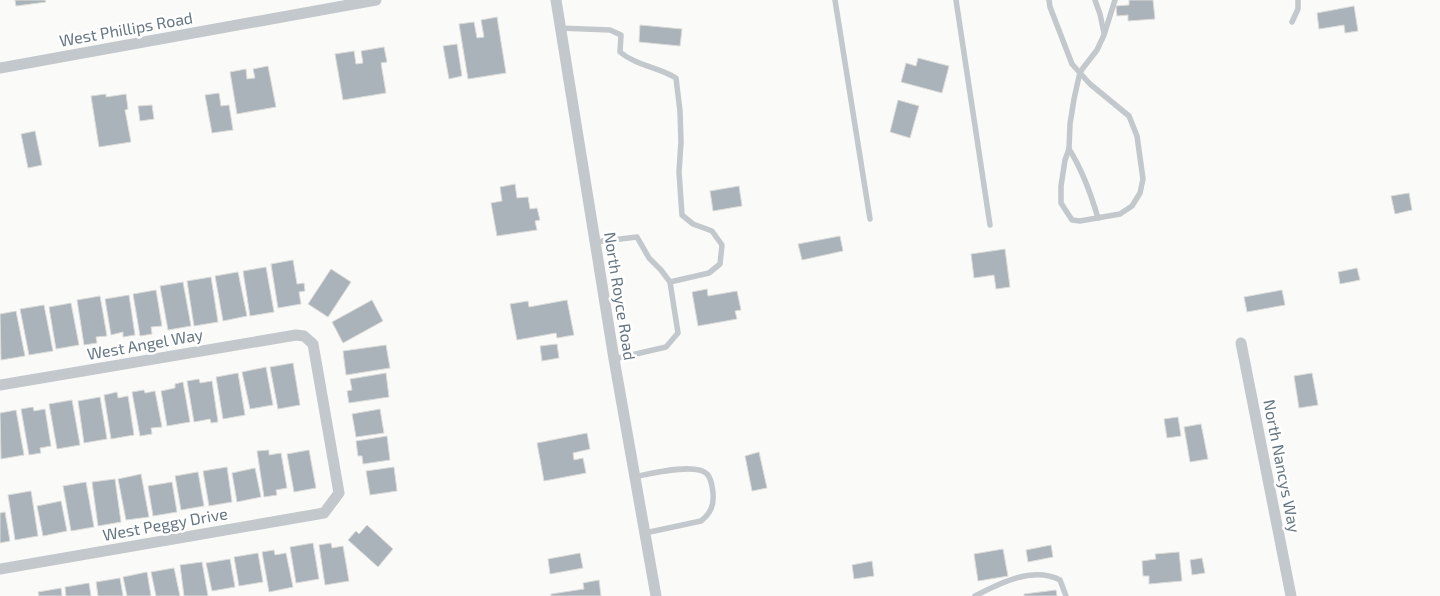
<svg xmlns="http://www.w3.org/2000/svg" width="1440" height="596" viewBox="0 0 1440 596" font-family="'Exo 2',sans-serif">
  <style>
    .building { fill: #aab3b9; stroke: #dcdcda }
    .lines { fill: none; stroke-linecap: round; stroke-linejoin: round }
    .lane { stroke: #c3c8cc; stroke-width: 5.5 }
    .street { stroke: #c3c8cc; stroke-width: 11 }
    .labels { text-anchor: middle; stroke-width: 5; stroke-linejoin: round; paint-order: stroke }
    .street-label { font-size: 16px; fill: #657683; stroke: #fff }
  </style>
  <rect width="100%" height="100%" fill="#fafaf8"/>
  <!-- building -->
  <g class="building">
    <polygon points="15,0 45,0 46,2 16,6"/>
    <polygon points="1129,0 1153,0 1155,19 1128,21 1128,15 1117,16 1116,6 1129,5"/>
    <polygon points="1354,6 1358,31 1345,33 1344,25 1319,29 1317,13"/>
    <polygon points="497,17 506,73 468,79 459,24 474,22 477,38 484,37 481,20"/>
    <polygon points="640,25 682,29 680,46 639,42"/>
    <polygon points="457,44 462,76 449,79 443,46"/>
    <polygon points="384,47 387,62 381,63 386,93 343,100 335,54 354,51 356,64 363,63 361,51"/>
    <polygon points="918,58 949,66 942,93 901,82 906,63 916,66"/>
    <polygon points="268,66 276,107 237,114 230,72 246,69 247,79 255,78 253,69"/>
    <polygon points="219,93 221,106 229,105 233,130 212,133 205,95"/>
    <polygon points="106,94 106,97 126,94 128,109 125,110 131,142 99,147 91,96"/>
    <polygon points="898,100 919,106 910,138 890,132"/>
    <polygon points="152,105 154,119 140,121 138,106"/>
    <polygon points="35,131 42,165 28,168 21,134"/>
    <polygon points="515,184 517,198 528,197 530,209 537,208 540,220 535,221 537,230 497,236 491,203 502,201 500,187"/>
    <polygon points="739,186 742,206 713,211 710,191"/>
    <polygon points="1409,193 1412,210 1395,214 1391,196"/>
    <polygon points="840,236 843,251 802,260 798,244"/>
    <polygon points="1005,249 1010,287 996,289 994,275 974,278 971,254"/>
    <polygon points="293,260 297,284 304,283 305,291 299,292 301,304 278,308 271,264"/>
    <polygon points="266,267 274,312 250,316 243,271"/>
    <polygon points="1357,268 1360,280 1340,284 1338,272"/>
    <polygon points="331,269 351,282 328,317 308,304"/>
    <polygon points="238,272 247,316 223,321 215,276"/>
    <polygon points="211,277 218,322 194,326 187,281"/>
    <polygon points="183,282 191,326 168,330 160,286"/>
    <polygon points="707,289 708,296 737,291 741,310 735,311 737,319 698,326 692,292"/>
    <polygon points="156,290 162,326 151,327 152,334 140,336 133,294"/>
    <polygon points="1282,290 1285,305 1247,312 1244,297"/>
    <polygon points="129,295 135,335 123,337 123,332 111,335 105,299"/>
    <polygon points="100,296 107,336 96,337 97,343 84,345 77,300"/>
    <polygon points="372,300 383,321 343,343 332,322"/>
    <polygon points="567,300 574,335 557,338 556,333 517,340 510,304 528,301 529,307"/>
    <polygon points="71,303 79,345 56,349 49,307"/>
    <polygon points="44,305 53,351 29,355 20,309"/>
    <polygon points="16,311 25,356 1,360 0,314"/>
    <polygon points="557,344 559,358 542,361 540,346"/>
    <polygon points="386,345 390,368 346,375 343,351"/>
    <polygon points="293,363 300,405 278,409 270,367"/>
    <polygon points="266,367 273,405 250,409 242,372"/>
    <polygon points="238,373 245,415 223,419 216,377"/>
    <polygon points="386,373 389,397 349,403 347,391 352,390 350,379"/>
    <polygon points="1312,373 1318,405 1299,408 1294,376"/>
    <polygon points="199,379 200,383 212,381 218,422 211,423 210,419 194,422 187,381"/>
    <polygon points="183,382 190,422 167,426 161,391 175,388 175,384"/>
    <polygon points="144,390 145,393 155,391 162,427 151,428 152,434 140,436 132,392"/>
    <polygon points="117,392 118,398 128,396 134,435 111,439 104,395"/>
    <polygon points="100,397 107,439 84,443 78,401"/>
    <polygon points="72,400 80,445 57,449 49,404"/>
    <polygon points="33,407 34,411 45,409 51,446 40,448 41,453 29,455 21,409"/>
    <polygon points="380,409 384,433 356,437 352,414"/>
    <polygon points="16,410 24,455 1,459 0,413"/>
    <polygon points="1178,417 1181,436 1167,438 1164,419"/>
    <polygon points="1201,424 1208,459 1190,462 1184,427"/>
    <polygon points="587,433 590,449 573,453 574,460 583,458 586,473 544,481 537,443"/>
    <polygon points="387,436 390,460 363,464 362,456 358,456 356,441"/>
    <polygon points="269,450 269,455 281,453 287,488 276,490 277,495 264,497 257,451"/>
    <polygon points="309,450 316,488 294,492 287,454"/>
    <polygon points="759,452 767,488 752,491 745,456"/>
    <polygon points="227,467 232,502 209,506 203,471"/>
    <polygon points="394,467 397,491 370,495 366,471"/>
    <polygon points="255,468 261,497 237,502 232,473"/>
    <polygon points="198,472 204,506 181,510 175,476"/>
    <polygon points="141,474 149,517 126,520 118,479"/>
    <polygon points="115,479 121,522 98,526 92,482"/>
    <polygon points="86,482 94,527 71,531 63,486"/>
    <polygon points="172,482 177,512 153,516 148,486"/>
    <polygon points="31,491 38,536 15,540 8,495"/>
    <polygon points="61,501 67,531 43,536 37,506"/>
    <polygon points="5,512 10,541 0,543 0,513"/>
    <polygon points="367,525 393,549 378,567 348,540 356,531 359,534"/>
    <polygon points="313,543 319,579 296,583 290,547"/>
    <polygon points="331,543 332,548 343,546 349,581 325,585 319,545"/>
    <polygon points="1051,545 1053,557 1028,562 1026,550"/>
    <polygon points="1003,549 1008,576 978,581 974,554"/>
    <polygon points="274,550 275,555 286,553 293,587 269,592 262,552"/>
    <polygon points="1179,552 1182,581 1149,584 1149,576 1143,576 1142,561 1156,559 1155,554"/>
    <polygon points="258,553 263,582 239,586 234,557"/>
    <polygon points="580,553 583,568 550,574 548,559"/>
    <polygon points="1202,558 1205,573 1192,575 1190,560"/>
    <polygon points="230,559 235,587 212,591 206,563"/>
    <polygon points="872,561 874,576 854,579 852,565"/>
    <polygon points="202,562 208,596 184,596 180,565"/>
    <polygon points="174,568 180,596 156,596 151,572"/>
    <polygon points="147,572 151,596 127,596 123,577"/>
    <polygon points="120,578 123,596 98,596 96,582"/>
    <polygon points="599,580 601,596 551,596 551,594 584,589 583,583"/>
    <polygon points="89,583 91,596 66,596 65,587"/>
    <polygon points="61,588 62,596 39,596 38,592"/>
    <polygon points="1056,590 1057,596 1024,596 1024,594"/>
  </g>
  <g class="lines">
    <!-- lane -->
    <g class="lane">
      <polyline points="835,0 870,219"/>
      <polyline points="956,0 990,225"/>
      <polyline points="1049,0 1050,7 1072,64 1090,84 1129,116 1137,136 1143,179 1140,193 1132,206 1120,214 1080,221 1072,220 1061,203 1061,186 1065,160 1069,149 1070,124 1074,99 1080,72 1097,50 1104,35 1115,0"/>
      <polyline points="1095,0 1100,14 1104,33"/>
      <polyline points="1292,22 1298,9 1298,0"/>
      <path d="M 559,28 L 610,30 L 621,35 L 620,52 C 637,66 658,67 676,78 L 680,111 L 681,142 L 679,172 L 682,215 L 693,224 L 712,231 L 722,245 L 720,264 L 709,273 L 670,282"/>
      <path d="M 1069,149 C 1083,171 1091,194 1098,218"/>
      <polyline points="595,242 637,237 649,258 661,270 670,282 678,333 666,347 614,359"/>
      <path d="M 634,477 C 649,474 696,462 707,474 C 712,479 712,487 713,493 C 714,505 711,513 701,521 L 645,533"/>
      <path d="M 975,596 C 1000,583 1033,566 1060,580 L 1066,596"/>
    </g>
    <!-- street -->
    <g class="street">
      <polyline points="556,0 614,359 656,596"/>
      <polyline points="0,68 376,0"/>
      <polyline points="1241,343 1291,596"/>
      <polyline points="0,385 296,335 304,336 313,344 339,493 324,513 0,569"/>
    </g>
  </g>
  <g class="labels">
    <!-- street labels -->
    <g class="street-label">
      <text transform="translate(126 29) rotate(-10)" y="6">West Phillips Road</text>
      <text transform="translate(620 296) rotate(81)" y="6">North Royce Road</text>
      <text transform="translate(145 344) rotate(-10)" y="6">West Angel Way</text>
      <text transform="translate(1282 466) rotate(79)" y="6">North Nancys Way</text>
      <text transform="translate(165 524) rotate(-10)" y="6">West Peggy Drive</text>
    </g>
  </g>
</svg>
